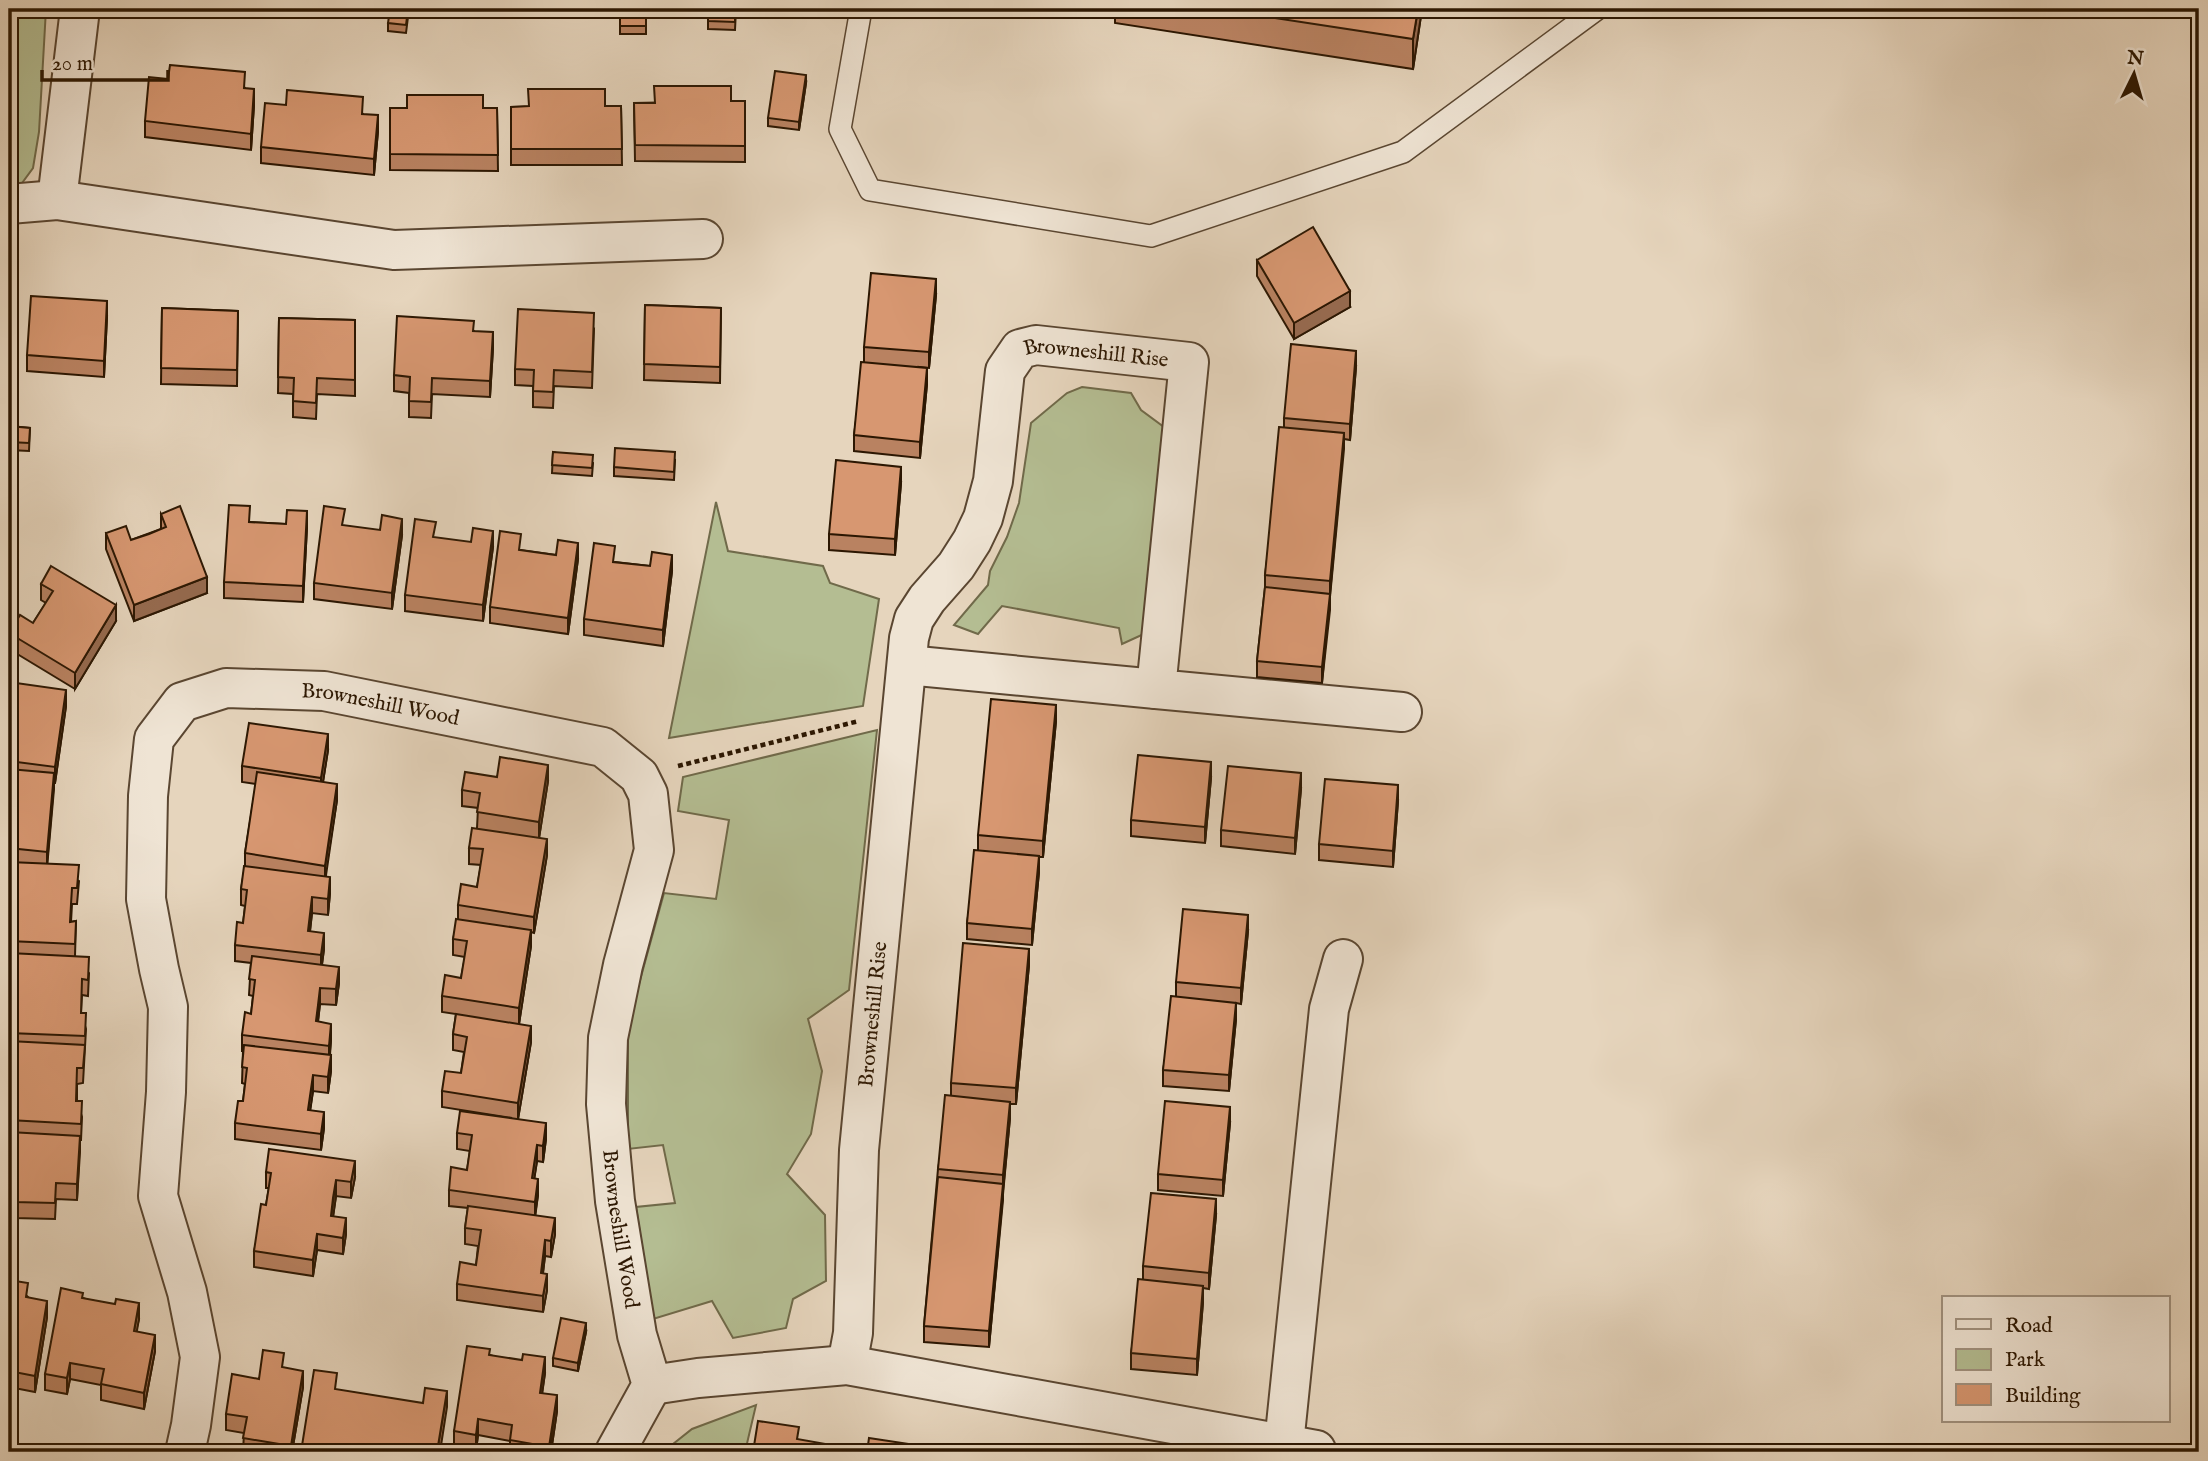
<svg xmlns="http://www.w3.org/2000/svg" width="2208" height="1461" viewBox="0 0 2208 1461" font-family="'IM FELL English',serif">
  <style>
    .green { fill: #b4bd92; stroke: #706a4a; stroke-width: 2 }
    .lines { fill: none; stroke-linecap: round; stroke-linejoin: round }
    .service-casing { stroke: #5a4631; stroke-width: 24 }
    .minor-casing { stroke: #5a4631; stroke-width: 42 }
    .path { stroke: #2c1702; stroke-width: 4.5; stroke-dasharray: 5 3.5; stroke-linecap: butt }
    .service { stroke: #efe4d4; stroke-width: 21 }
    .minor { stroke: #efe4d4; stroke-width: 38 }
    .wall { fill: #b98261; stroke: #2c1702; stroke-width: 2 }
    .shaded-wall { fill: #966a4f; stroke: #2c1702; stroke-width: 2 }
    .building { fill: #d79771; stroke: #2c1702; stroke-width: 2 }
    .labels { text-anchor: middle; stroke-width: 5; stroke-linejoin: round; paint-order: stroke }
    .street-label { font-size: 21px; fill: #2c1702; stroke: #efe4d4 }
  </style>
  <rect width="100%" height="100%" fill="#e6d5bd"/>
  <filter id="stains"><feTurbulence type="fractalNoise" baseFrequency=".00286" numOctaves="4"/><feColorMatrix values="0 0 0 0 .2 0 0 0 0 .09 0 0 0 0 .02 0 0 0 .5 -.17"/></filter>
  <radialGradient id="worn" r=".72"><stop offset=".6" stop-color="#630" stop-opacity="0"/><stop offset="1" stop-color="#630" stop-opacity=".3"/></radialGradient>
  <!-- green -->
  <g class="green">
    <polygon points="9,9 46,9 39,132 33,168 22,183 9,193"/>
    <polygon points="1082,387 1131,393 1141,410 1172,433 1146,633 1122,644 1119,628 1002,606 978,634 954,625 988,585 990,571 1007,537 1019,503 1031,423 1067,393"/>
    <polygon points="716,502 728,551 823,566 830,583 879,599 863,706 669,738"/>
    <polygon points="877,730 849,990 808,1019 822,1071 811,1134 787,1174 825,1215 826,1281 793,1299 786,1328 733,1338 712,1301 653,1319 636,1207 675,1203 663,1145 628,1149 628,1024 664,893 716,899 729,820 678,811 683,777"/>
    <polygon points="756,1405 745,1452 663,1452 692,1429"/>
  </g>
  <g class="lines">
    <!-- service casing -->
    <g class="service-casing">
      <polyline id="service" points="861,9 840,129 870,190 1151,236 1403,152 1597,9"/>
    </g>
    <!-- minor casing -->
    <g class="minor-casing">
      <g id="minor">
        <polyline points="57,200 80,9"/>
        <polyline points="9,204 57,200 394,250 703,239"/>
        <polyline points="907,665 1156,689"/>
        <path id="s1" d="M 847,1365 L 853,1333 L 859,1150 L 909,638 L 914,619 L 927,599 L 956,566 L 972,541 L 983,518 L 993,481 L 1005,371 L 1020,349 L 1036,345 L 1189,362 L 1156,689 L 1402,712"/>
        <polyline points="652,1385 698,1378 847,1365 1316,1450"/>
        <polyline points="1284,1444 1329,1009 1343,959"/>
        <path id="s2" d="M 185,1452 L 191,1425 L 200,1357 L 187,1292 L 158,1196 L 166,1092 L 168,1007 L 159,969 L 146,899 L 148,796 L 154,739 L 182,702 L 226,688 L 324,691 L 603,747 L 639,776 L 648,794 L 654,850 L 623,965 L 608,1038 L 606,1104 L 615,1201 L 637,1335 L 652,1385 L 615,1452"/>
      </g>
    </g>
    <!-- path -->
    <polyline class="path" points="678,766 859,721"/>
    <!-- service -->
    <use href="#service" class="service"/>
    <!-- minor -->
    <use href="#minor" class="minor"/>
  </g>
  <!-- wall -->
  <g class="wall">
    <polygon points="409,9 406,33 388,31 388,23"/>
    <rect x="620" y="9" width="26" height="25"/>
    <polygon points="708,9 736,9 735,30 708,29"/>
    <polygon points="1047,9 1099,9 1097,17"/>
    <polygon points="1115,9 1422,9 1413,69 1115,23"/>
    <polygon points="806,83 799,130 768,126 768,118"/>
    <polygon points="245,88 254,105 251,150 145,137 145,121"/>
    <polygon points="731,101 745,101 745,162 635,161 634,103"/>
    <polygon points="605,106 621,106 622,165 511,165 511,107"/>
    <polygon points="390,108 497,108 498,171 390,170"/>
    <polygon points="363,114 378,131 374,175 261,163 261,147"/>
    <polygon points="1257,260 1350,307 1294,339 1257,276"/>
    <polygon points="936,295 929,368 919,367 927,384 920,458 854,451 854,435 864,362 864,347"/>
    <polygon points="645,305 721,308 720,383 644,380"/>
    <polygon points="162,308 238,311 237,386 161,384"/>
    <polygon points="107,317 104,377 27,371 27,355"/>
    <polygon points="279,318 355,320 355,396 317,394 316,419 293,417 293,394 278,393"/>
    <polygon points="594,329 592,388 554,386 553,408 533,407 533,386 515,385 515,369"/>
    <polygon points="474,331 493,348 490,397 432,394 431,418 409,417 409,393 394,391 394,375"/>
    <polygon points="1356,367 1350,440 1344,439 1322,683 1257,677 1257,661 1265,587 1265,575 1284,427 1284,418"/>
    <polygon points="9,426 30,428 29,451 9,450"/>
    <polygon points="553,452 593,463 592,476 552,473"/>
    <polygon points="675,460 674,480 614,476 614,467"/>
    <polygon points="901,483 895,555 829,550 829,534"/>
    <polygon points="161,514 207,593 134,621 106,549 106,533 131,540 161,529"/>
    <polygon points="250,522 286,524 307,527 303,602 224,598 224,582"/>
    <polygon points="345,526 402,535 392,609 314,599 314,583"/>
    <polygon points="435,538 493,547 483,621 405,611 405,595"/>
    <polygon points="521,550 556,555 578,559 568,634 490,623 490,607"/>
    <polygon points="615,562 650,566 672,571 663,646 584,635 584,619"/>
    <polygon points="41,584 116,621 75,689 9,649 9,633 33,623 46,603 41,600"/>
    <polygon points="9,682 66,706 55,783 54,783 47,864 79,881 77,904 72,904 71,922 76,921 75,956 89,973 88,996 82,995 81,1013 86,1029 83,1083 77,1084 77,1101 82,1117 81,1140 80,1140 77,1200 56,1199 55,1219 14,1218 15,1191 9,1191 9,1098 10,1098 12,1079 9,1079 9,1010 15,1010 16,992 9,991"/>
    <polygon points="1056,721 1043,857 1039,857 1039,872 1032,945 967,939 967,923 978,850 978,835"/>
    <polygon points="328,750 323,782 337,800 325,876 330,893 328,915 312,913 310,932 324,949 322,965 339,983 336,1005 320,1004 318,1022 331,1040 330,1055 331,1071 328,1093 313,1091 310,1110 324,1128 321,1150 235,1139 235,1123 243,1101 245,1084 242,1083 243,1051 242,1051 242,1035 251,1014 253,996 249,995 251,963 235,961 235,945 243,923 245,906 241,905 241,889 245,866 245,853 256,784 242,782 242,766"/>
    <polygon points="497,777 548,781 539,838 547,855 534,933 531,932 531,946 519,1024 531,1042 518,1119 546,1139 543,1162 537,1161 534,1179 538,1195 535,1215 555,1234 551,1257 545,1256 543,1273 547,1290 543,1312 457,1300 457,1284 476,1265 478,1246 465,1244 465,1228 468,1208 449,1206 449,1190 467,1170 470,1151 457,1149 457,1133 512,1118 442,1107 442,1091 461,1073 464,1052 453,1050 453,1034 456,1014 442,1012 442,996 461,978 465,957 453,955 453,939 458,919 458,905 477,887 481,865 469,864 469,848 477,828 478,808 462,806 462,790"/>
    <polygon points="1211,778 1205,843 1131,836 1131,820"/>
    <polygon points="1301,789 1295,854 1221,846 1221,830"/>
    <polygon points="1398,801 1393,867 1319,860 1319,844"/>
    <polygon points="1248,931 1241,1004 1236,1003 1236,1019 1229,1091 1163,1086 1163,1070 1176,997 1176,982"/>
    <polygon points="1029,965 1016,1104 1010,1104 1010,1118 989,1347 924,1342 924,1326 938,1169 951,1096 951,1083"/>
    <polygon points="1230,1123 1223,1196 1158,1190 1158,1174"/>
    <polygon points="266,1172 355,1177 351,1198 336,1196 333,1216 346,1234 343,1254 317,1250 313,1276 254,1267 254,1251 266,1205 269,1188 266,1188"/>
    <polygon points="1216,1215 1209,1289 1203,1288 1203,1302 1197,1375 1131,1369 1131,1353 1143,1280 1143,1266"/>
    <polygon points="9,1280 28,1297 47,1317 35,1392 9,1387"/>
    <polygon points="83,1298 139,1319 136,1331 155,1351 144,1409 101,1400 101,1385 70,1379 67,1394 45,1390 45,1374"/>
    <polygon points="586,1332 578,1371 553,1366 553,1358"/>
    <polygon points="490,1355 545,1373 542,1393 557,1411 551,1452 510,1452 510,1441 478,1435 476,1451 454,1447 454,1431"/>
    <polygon points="284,1368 303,1387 292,1452 243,1452 244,1433 226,1430 226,1414 259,1379"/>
  </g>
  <!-- shaded-wall -->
  <g class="shaded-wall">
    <polygon points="1418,9 1422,9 1413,69 1413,39"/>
    <polygon points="806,75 806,83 799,130 799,122"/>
    <polygon points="254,89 254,105 251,150 251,134"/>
    <polygon points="378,115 378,131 374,175 374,159"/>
    <polygon points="936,279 936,295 929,368 929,352"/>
    <polygon points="1350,291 1350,307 1294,339 1294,323"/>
    <polygon points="107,301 107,317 104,377 104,361"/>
    <polygon points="493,332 493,348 490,397 490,381"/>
    <polygon points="1356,351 1356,367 1350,440 1350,424"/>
    <polygon points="927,368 927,384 920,458 920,442"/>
    <polygon points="1344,433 1344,449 1330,597 1330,581"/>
    <polygon points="901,467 901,483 895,555 895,539"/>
    <polygon points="307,511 307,527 303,602 303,586"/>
    <polygon points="402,519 402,535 392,609 392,593"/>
    <polygon points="493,531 493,547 483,621 483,605"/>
    <polygon points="578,543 578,559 568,634 568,618"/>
    <polygon points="672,555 672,571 663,646 663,630"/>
    <polygon points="207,577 207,593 134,621 134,605"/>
    <polygon points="1330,594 1330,610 1322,683 1322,667"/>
    <polygon points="116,605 116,621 75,689 75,673"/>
    <polygon points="66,690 66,706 55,783 55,767"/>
    <polygon points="1056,705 1056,721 1043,857 1043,841"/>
    <polygon points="328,734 328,750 321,794 321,778"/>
    <polygon points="1211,762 1211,778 1205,843 1205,827"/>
    <polygon points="548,765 548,781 539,838 539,822"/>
    <polygon points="54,773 54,789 47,868 47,852"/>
    <polygon points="1301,773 1301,789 1295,854 1295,838"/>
    <polygon points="337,784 337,800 325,882 325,866"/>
    <polygon points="1398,785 1398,801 1393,867 1393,851"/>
    <polygon points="547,839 547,855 534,933 534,917"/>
    <polygon points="1039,856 1039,872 1032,945 1032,929"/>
    <polygon points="330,877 330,893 328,915 328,899"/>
    <polygon points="312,897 312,913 308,947 308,931"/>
    <polygon points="1248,915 1248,931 1241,1004 1241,988"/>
    <polygon points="531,930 531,946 519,1024 519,1008"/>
    <polygon points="324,933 324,949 321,971 321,955"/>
    <polygon points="1029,949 1029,965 1016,1104 1016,1088"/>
    <polygon points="339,967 339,983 336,1005 336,989"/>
    <polygon points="320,988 320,1004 316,1037 316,1021"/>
    <polygon points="1236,1003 1236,1019 1229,1091 1229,1075"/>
    <polygon points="331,1024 331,1040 329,1062 329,1046"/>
    <polygon points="531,1026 531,1042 518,1119 518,1103"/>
    <polygon points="331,1055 331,1071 328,1093 328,1077"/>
    <polygon points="313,1075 313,1091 308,1126 308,1110"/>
    <polygon points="1010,1102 1010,1118 1003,1191 1003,1175"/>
    <polygon points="1230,1107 1230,1123 1223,1196 1223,1180"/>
    <polygon points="324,1112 324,1128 321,1150 321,1134"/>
    <polygon points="546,1123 546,1139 543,1162 543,1146"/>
    <polygon points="80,1136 80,1152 77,1200 77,1184"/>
    <polygon points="537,1145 537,1161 532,1194 532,1178"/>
    <polygon points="355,1161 355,1177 351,1198 351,1182"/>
    <polygon points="538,1179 538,1195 535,1218 535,1202"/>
    <polygon points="336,1180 336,1196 331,1232 331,1216"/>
    <polygon points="1003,1184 1003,1200 989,1347 989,1331"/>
    <polygon points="1216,1199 1216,1215 1209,1289 1209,1273"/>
    <polygon points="346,1218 346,1234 343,1254 343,1238"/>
    <polygon points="555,1218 555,1234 551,1257 551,1241"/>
    <polygon points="317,1234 317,1250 313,1276 313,1260"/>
    <polygon points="545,1240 545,1256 541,1289 541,1273"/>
    <polygon points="547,1274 547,1290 543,1312 543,1296"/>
    <polygon points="1203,1286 1203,1302 1197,1375 1197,1359"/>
    <polygon points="47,1301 47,1317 35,1392 35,1376"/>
    <polygon points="139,1303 139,1319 134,1347 134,1331"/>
    <polygon points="586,1323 586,1332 578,1371 578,1363"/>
    <polygon points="155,1335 155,1351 144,1409 144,1393"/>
    <polygon points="545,1357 545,1373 540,1409 540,1393"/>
    <polygon points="70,1363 70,1379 67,1394 67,1378"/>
    <polygon points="303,1371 303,1387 292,1452 291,1452 291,1446"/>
    <polygon points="447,1391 447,1407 440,1452 437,1452"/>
    <polygon points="557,1395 557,1411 551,1452 549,1452"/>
    <polygon points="478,1419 478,1435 476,1451 476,1435"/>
  </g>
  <!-- building -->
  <g class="building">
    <polygon points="390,9 408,9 406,25 388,23"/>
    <rect x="620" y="9" width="26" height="17"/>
    <polygon points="708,9 735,9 735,22 708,21"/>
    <polygon points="1216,9 1418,9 1413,39"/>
    <polygon points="170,65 245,72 244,88 254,89 251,134 145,121 149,77 168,79"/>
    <polygon points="775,71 806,75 799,122 768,118"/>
    <polygon points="654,86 731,86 731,101 745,101 745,146 635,145 634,103 655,103"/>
    <polygon points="528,89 605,89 605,106 621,106 622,149 511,149 511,107 529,106"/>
    <polygon points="287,90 363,97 362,114 378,115 374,159 261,147 265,103 286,105"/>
    <polygon points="407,95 483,95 483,108 497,108 498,155 390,154 390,108 407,108"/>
    <polygon points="1313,227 1350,291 1294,323 1257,260"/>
    <polygon points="871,273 936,279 929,352 864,347"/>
    <polygon points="31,296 107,301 104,361 27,355"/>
    <polygon points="645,305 721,308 720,367 644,364"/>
    <polygon points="162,308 238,311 237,370 161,368"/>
    <polygon points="518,309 594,313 592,372 554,370 553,392 533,391 534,370 515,369"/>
    <polygon points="397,316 474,321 473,331 493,332 490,381 432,378 431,402 409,401 410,377 394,375"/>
    <polygon points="279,318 355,320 355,380 317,378 316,403 293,401 294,378 278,377"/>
    <polygon points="1291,344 1356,351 1350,424 1284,418"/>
    <polygon points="861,362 927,368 920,442 854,435"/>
    <polygon points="9,426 30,428 29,443 9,442"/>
    <polygon points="1279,427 1344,433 1330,581 1265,575"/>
    <polygon points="615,448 675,452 674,472 614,467"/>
    <polygon points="553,452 593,455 592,468 552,465"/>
    <polygon points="836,460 901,467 895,539 829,534"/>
    <polygon points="229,505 250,506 249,522 286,524 287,510 307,511 303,586 224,582"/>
    <polygon points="180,506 207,577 134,605 106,533 126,526 131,540 149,534 166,527 161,514"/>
    <polygon points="324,506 345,509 342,525 380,530 382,515 402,519 392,593 314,583"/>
    <polygon points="415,519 436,522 433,537 471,542 473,528 493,531 483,605 405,595"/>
    <polygon points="500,531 521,534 519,550 556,555 558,540 578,543 568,618 490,607"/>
    <polygon points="594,543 615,546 613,562 650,566 652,552 672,555 663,630 584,619"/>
    <polygon points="51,566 116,605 75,673 9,633 20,615 33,623 53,591 41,584"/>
    <polygon points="1265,587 1330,594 1322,667 1257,661"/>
    <polygon points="9,682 66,690 55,767 9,761"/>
    <polygon points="991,699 1056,705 1043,841 978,835"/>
    <polygon points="249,723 328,734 321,778 242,766"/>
    <polygon points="1138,755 1211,762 1205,827 1131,820"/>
    <polygon points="500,757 548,765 539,822 477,812 480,793 462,790 465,772 497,777"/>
    <polygon points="1228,766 1301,773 1295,838 1221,830"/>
    <polygon points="9,769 54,773 47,852 9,848"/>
    <polygon points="257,772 337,784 325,866 245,853"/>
    <polygon points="1325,779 1398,785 1393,851 1319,844"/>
    <polygon points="472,828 547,839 534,917 458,905 461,884 477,887 483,849 469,848"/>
    <polygon points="974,850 1039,856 1032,929 967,923"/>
    <polygon points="9,862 79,865 77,888 72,888 71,904 70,922 76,921 75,944 9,941"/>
    <polygon points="244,866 330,877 328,899 312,897 308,931 324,933 321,955 235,945 237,922 243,923 245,907 247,890 241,889"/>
    <polygon points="1183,909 1248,915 1241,988 1176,982"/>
    <polygon points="456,919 531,930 519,1008 442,996 445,975 461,978 467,941 453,939"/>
    <polygon points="963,943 1029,949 1016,1088 951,1083"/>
    <polygon points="9,953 89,957 88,980 82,979 81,1013 86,1013 85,1036 9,1033 9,1010 15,1010 16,976 9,975"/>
    <polygon points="252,956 339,967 336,989 320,988 318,1005 316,1021 331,1024 329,1046 242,1035 245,1012 251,1014 255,980 249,979"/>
    <polygon points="1171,996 1236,1003 1229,1075 1163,1070"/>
    <polygon points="456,1014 531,1026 518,1103 442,1091 445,1071 461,1073 467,1037 453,1034"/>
    <polygon points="9,1041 85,1045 83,1068 77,1068 76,1101 82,1101 81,1124 9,1120 9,1098 10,1098 12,1063 9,1063"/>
    <polygon points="244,1045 331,1055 328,1077 313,1075 308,1110 324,1112 321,1134 235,1123 238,1101 243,1101 247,1068 242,1067"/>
    <polygon points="945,1095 1010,1102 1003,1175 938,1169"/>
    <polygon points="1165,1101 1230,1107 1223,1180 1158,1174"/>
    <polygon points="460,1111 546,1123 543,1146 537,1145 532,1178 538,1179 535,1202 449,1190 451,1167 467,1170 472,1135 457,1133"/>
    <polygon points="9,1132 80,1136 77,1184 56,1183 55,1203 14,1202 16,1176 9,1175"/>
    <polygon points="269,1149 355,1161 351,1182 336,1180 333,1198 331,1216 346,1218 343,1238 317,1234 313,1260 254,1251 261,1204 266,1205 271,1173 266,1172"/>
    <polygon points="938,1177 1003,1184 989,1331 924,1326"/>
    <polygon points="1151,1193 1216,1199 1209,1273 1143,1266"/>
    <polygon points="468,1206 555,1218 551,1241 545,1240 541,1273 547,1274 543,1296 457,1284 460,1262 476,1265 481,1230 465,1228"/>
    <polygon points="1138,1279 1203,1286 1197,1359 1131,1353"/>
    <polygon points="9,1280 28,1283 26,1297 47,1301 35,1376 9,1371"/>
    <polygon points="61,1288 83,1293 82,1298 115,1304 116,1299 139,1303 134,1331 155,1335 144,1393 101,1384 104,1369 70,1363 67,1378 45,1374"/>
    <polygon points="561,1318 586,1323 578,1363 553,1358"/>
    <polygon points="467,1346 490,1349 489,1355 522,1360 523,1354 545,1357 540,1393 557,1395 549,1447 510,1440 512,1425 478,1419 476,1435 454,1431"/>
    <polygon points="263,1350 284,1353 282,1367 303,1371 291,1446 243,1438 247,1417 226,1414 232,1374 259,1379"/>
    <polygon points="314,1370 337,1373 335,1389 423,1403 425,1388 447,1391 437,1452 301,1452"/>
    <polygon points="758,1421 799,1427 797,1439 854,1449 854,1452 753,1452"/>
    <polygon points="869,1438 942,1449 941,1452 867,1452"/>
  </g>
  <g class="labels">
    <!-- street labels -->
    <g class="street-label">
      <text dy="7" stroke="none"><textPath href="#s1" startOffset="1125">Browneshill Rise</textPath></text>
      <text dy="7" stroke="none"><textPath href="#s2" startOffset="971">Browneshill Wood</textPath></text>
      <text dy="7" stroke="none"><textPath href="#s1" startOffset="352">Browneshill Rise</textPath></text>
      <text dy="7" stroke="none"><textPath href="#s2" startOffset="1706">Browneshill Wood</textPath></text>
    </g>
  </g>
  <!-- margin -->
  <rect width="2208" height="1461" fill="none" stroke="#e6d5bd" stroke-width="35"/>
  <rect x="10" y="10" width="2187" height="1440" fill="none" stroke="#2c1702" stroke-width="3.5"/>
  <rect x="18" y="18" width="2173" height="1426" fill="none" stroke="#2c1702" stroke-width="2"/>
  <!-- legend -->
  <rect x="1942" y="1296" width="228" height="126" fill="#efe4d4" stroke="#a19280" stroke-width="2"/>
  <rect x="1956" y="1319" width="35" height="10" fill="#efe4d4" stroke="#a19280" stroke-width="2"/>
  <text x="2005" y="1332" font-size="21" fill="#2c1702">Road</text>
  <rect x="1956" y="1349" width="35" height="21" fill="#b4bd92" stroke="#a19280" stroke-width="2"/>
  <text x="2005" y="1366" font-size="21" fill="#2c1702">Park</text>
  <rect x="1956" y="1384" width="35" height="21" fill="#d79771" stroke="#a19280" stroke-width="2"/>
  <text x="2005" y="1402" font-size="21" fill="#2c1702">Building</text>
  <!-- north arrow -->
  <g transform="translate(2134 74) rotate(5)" stroke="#efe4d4" stroke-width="5" paint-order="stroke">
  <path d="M0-5L12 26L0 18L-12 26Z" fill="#2c1702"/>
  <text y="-10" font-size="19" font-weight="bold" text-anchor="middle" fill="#2c1702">N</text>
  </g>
  <!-- scale -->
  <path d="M42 70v10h126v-10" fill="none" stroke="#2c1702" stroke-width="3.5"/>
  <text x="52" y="70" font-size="21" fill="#2c1702" stroke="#efe4d4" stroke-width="5" paint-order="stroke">20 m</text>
  <rect width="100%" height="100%" filter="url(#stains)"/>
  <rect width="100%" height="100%" fill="url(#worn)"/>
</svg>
